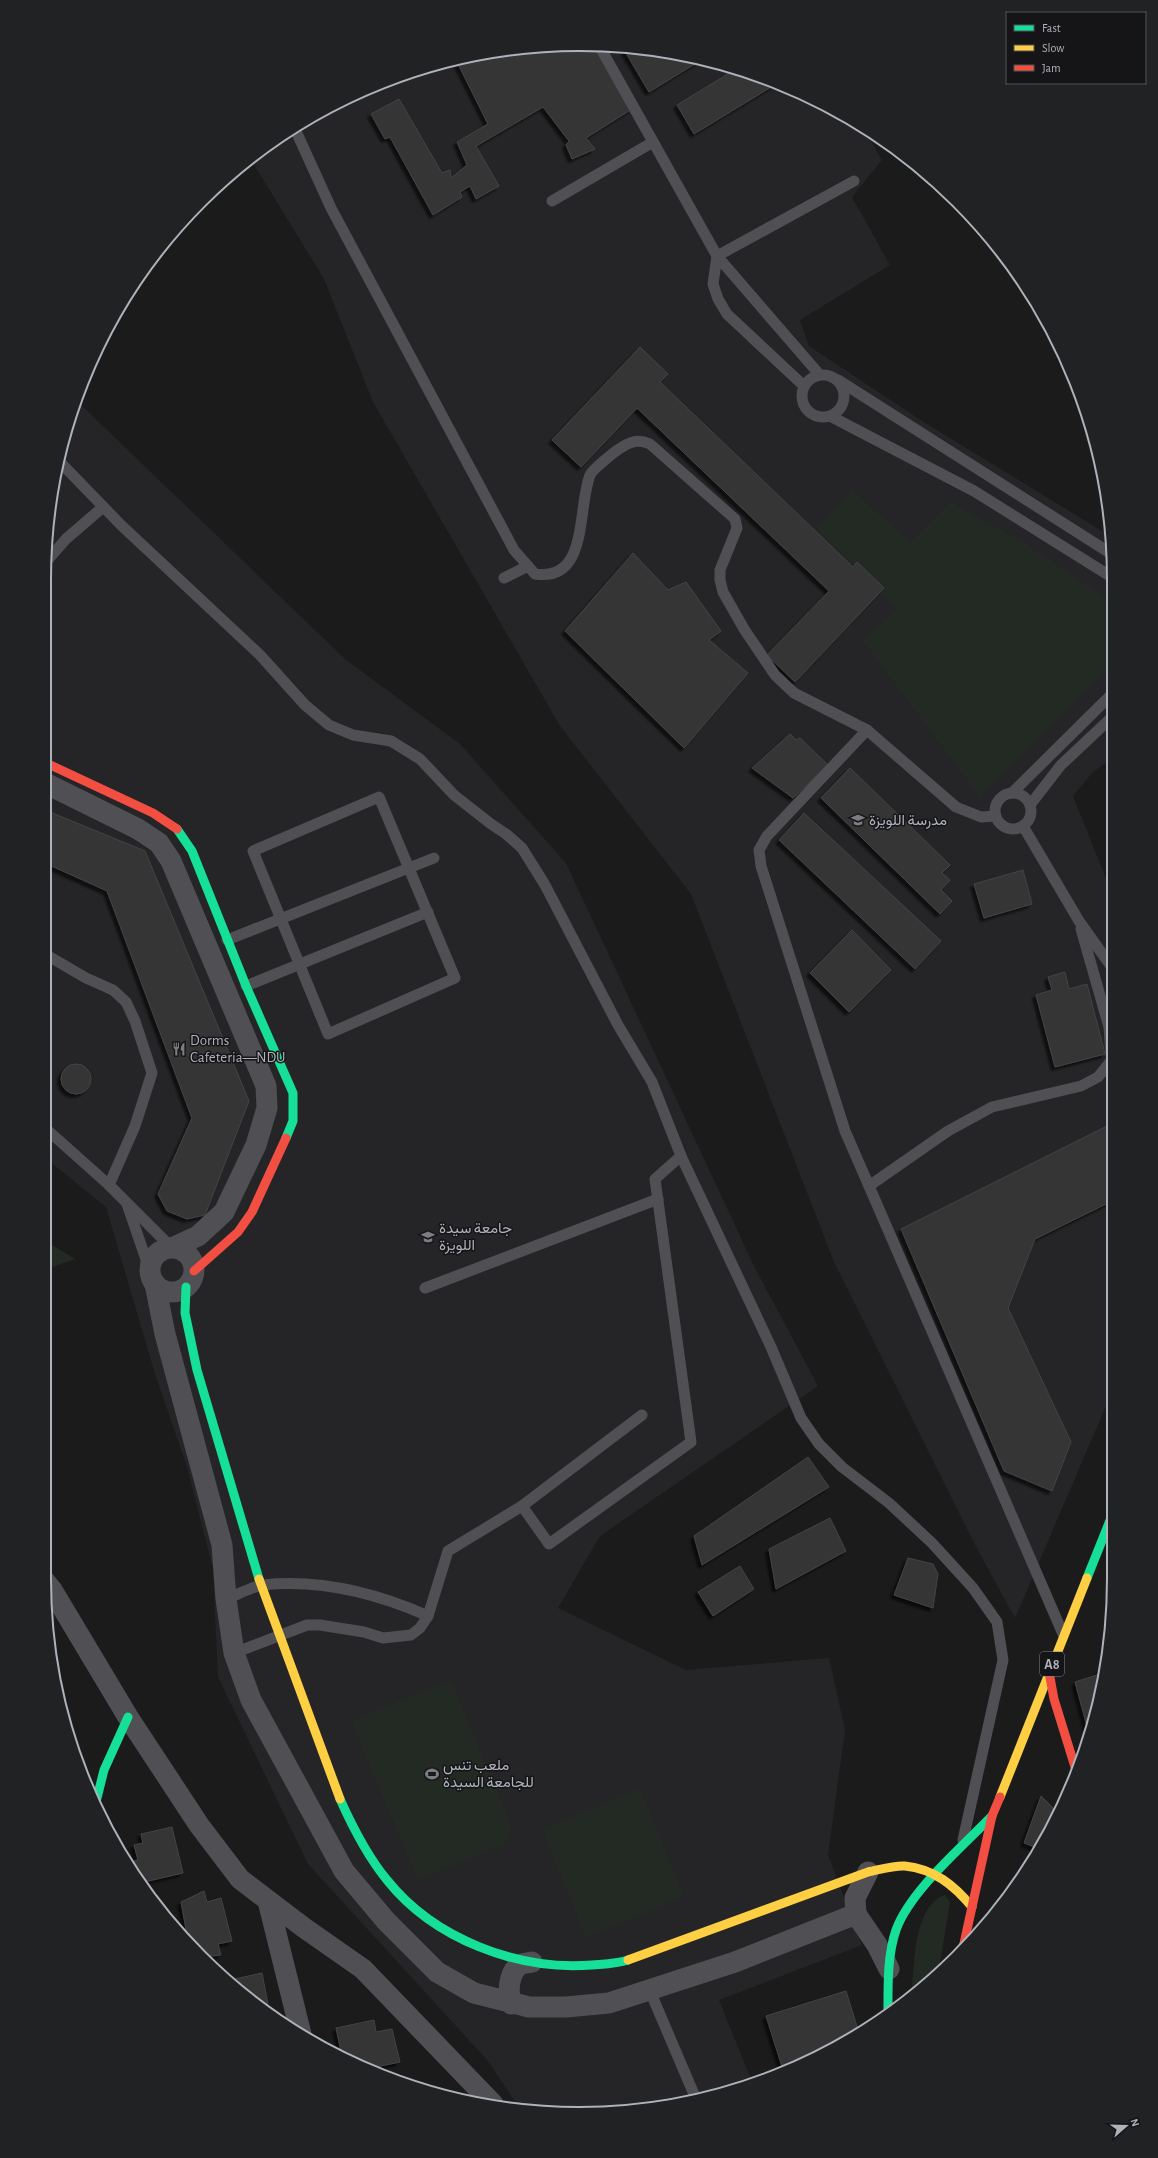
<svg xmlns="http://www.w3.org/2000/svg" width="1158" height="2158" viewBox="0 0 1158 2158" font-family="'Alegreya Sans',Vazirmatn,sans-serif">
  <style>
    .built { fill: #252527 }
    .green { fill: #232a24 }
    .building { fill: #343435; stroke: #444447; filter: url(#shadow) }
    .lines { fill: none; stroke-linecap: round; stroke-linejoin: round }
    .lane { stroke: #505054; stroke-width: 11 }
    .street { stroke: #505054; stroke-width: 21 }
    .fast { stroke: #16e098; stroke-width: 9 }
    .slow { stroke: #ffcf43; stroke-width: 9 }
    .jam { stroke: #f24e42; stroke-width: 9 }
    .labels { text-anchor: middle; stroke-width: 3; stroke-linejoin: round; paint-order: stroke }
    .shield { fill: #151517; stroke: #808389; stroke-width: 1 }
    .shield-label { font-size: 14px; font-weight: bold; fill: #aeb2ba }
    .poi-label { font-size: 15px; fill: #aeb2ba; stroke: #151517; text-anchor: start }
    .rim { fill: none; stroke: #aeb2ba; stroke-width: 2 }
  </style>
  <defs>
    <filter id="shadow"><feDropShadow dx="-3.5" dy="3.5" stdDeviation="1" flood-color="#0009"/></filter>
  </defs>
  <rect width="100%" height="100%" fill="#1b1b1b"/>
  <!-- built -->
  <g class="built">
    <polygon points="544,45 649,49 751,72 846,116 864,128 882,160 852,197 890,265 800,320 809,346 919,419 1110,536 1110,760 1093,772 1073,796 1111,891 1112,1392 1015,1618 974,1543 834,1262 691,894 560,726 373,402 324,279 250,158 342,99 440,62"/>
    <polygon points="78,402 345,659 460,744 566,863 755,1268 818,1386 600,1536 558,1608 686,1670 829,1658 845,1730 828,1855 862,1945 719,2000 753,2084 717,2096 614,2113 544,2113 520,2109 488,2061 308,1864 218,1677 213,1569 187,1467 155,1374 106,1207 44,1157 45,544 62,440"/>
  </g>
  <!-- green -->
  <g class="green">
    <polygon points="852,490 911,543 950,502 1021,541 1110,601 1110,665 980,797 863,640 897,609 817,528"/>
    <polygon points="44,1240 75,1259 44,1270"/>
    <polygon points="451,1680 512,1827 504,1844 418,1880 351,1721"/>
    <polygon points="640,1789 684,1897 586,1937 542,1829"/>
    <path d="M 945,1895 L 950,1902 L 938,1975 L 911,1997 C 915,1967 912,1907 945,1895 Z"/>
  </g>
  <!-- building -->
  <g class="building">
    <polygon points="544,45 595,47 632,109 586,138 595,149 572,159 566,145 569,141 543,107 476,146 499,186 476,199 470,186 460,192 462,197 433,215 390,137 385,139 371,114 399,99 442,173 450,170 451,178 467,165 457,142 488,124 458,64 469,58"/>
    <polygon points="623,48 649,49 697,60 698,62 649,92"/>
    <polygon points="736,69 751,72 776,84 694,134 677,105"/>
    <polygon points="640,347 668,374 660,382 853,567 857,562 884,588 795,682 767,655 829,591 637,408 581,467 552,440"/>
    <polygon points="633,553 668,590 686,582 721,631 709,640 748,673 684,748 565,631"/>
    <polygon points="790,734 796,740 800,738 828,765 793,798 752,768"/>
    <polygon points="850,768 950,865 942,873 950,880 941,890 952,901 940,914 821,798"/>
    <polygon points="45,810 145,851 249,1101 205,1215 187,1219 167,1211 158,1194 192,1118 107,891 45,863"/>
    <polygon points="804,813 941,941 915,969 779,840"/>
    <polygon points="1023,870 1032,904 984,918 974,884"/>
    <polygon points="852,930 891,970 849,1012 810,973"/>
    <polygon points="1065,972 1069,989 1087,984 1105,1054 1055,1067 1036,995 1052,990 1048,977"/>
    <circle cx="76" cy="1079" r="15"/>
    <polygon points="1111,1124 1112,1201 1035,1239 1008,1308 1071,1442 1052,1491 1004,1471 901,1229"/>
    <polygon points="808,1457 829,1487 702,1565 694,1536"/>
    <polygon points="830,1518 846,1551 776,1589 769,1549"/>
    <polygon points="908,1558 933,1564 938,1574 933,1608 894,1595"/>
    <polygon points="740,1566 754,1589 713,1616 698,1592"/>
    <polygon points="1103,1667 1096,1718 1089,1734 1075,1682 1097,1675"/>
    <polygon points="1041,1796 1057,1812 1040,1849 1024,1843"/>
    <polygon points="172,1827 183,1873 140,1883 126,1863 138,1860 134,1845 143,1843 141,1834"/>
    <polygon points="1018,1874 1023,1875 1013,1891"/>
    <polygon points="204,1891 207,1902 221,1898 232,1941 218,1944 221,1955 203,1957 188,1940 181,1902"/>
    <polygon points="262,1973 270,2015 226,1981"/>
    <polygon points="846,1991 859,2033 784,2073 766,2016"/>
    <polygon points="374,2020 376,2032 392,2029 400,2062 366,2069 342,2056 336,2028"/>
  </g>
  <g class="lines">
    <!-- lane -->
    <g class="lane">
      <polyline points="600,47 717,256 819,374"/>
      <path d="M 295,129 L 331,208 L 514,550 L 535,574 C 589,582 577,509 590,475 C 592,470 613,453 619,449 C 631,441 638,439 650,444 L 735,519 L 737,528 L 720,570 L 720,580 L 723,592 L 744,629 L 775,675 L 794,693 L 867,730"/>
      <polyline points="552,201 653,142"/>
      <polyline points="717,256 713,284 718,299 727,314 804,386"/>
      <polyline points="717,256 854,181"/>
      <circle cx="823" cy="396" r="21"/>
      <polyline points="838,380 1110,553"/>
      <polyline points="830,416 974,491 1110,576"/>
      <polyline points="59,461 121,525 260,655 305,705 329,725 353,735 391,741 420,759 454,795 491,824 506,834 522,848 545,885 618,1025 652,1082 681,1156 771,1347 801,1418 819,1444 842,1467 889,1503 932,1543 973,1588 997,1622 1003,1660 963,1840"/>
      <polyline points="45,563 66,539 103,507"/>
      <polyline points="504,578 528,566"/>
      <polyline points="1012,793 1110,696"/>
      <circle cx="1013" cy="811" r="18"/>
      <polygon points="379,797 455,978 328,1034 253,851"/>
      <polyline points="1030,805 1061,765 1110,719"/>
      <polyline points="1023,826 1079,921 1111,966"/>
      <polyline points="1081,929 1109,1027 1111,1054"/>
      <polyline points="227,940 434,858"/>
      <polyline points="50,957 86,978 113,990 126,1002 135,1021 152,1073 135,1126 109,1185"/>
      <polyline points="246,986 428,912"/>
      <polyline points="44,1127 109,1185 171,1247"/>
      <polyline points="869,1186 845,1131 761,866 759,850 767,836 867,730 956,807 981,817 996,816"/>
      <polyline points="127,1204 150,1271"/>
      <polyline points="425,1288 658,1199"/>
      <polyline points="522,1506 549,1544 691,1442 655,1179 681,1156"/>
      <path d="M 226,1599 C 237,1595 251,1587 263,1585 C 320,1579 376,1593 428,1616"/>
      <polyline points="1063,1634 869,1186 948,1131 992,1107 1081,1086 1098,1077 1111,1061"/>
      <polyline points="234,1653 307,1625 320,1625 364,1632 383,1638 411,1635 420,1628 428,1616 448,1551 522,1506 642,1415"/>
      <polyline points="650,1991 696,2099"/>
    </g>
    <!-- street -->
    <g class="street">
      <polyline points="45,783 138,829 159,843 171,861 266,1086 267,1108 256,1145 224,1212 198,1236 174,1247"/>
      <circle cx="172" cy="1270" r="22"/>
      <polyline points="155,1284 165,1334 222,1545 226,1599 234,1653 251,1700 344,1871 386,1921 437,1972 474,1993 529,2007 566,2007 609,2003 735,1962 856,1914 877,1945 889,1969"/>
      <polyline points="44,1580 52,1590 128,1717 199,1825 240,1879 303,1927 363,1969 493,2104"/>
      <polyline points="268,1901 301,2034"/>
      <polyline points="856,1914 855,1898 868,1872"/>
      <path d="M 511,2004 C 508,1992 508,1974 519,1965 C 522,1963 528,1963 532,1962"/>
    </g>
    <!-- fast -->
    <g class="fast">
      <polyline points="177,829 192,851 246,986 293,1093 293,1121 286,1138"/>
      <polyline points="186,1287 185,1313 197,1370 259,1579"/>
      <polyline points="1087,1578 1113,1513"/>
      <path d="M 340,1799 C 353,1828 367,1856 387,1880 C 434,1939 518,1971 592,1965 C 604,1964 616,1964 628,1960"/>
      <polyline points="96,1802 104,1770 128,1717"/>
      <path d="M 888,2015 C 888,1987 887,1956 896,1930 C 910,1891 963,1846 992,1816"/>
    </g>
    <!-- slow -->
    <g class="slow">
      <polyline points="259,1579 340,1799"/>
      <polyline points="1000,1797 1087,1578"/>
      <path d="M 628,1960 L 868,1872 C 879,1870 894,1865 905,1866 C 934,1869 954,1885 972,1907"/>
    </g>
    <!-- jam -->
    <g class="jam">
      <polyline points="46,763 153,813 177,829"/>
      <polyline points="194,1271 238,1232 252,1212 286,1138"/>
      <polyline points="1049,1672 1054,1699 1075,1767"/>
      <polyline points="963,1948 992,1816 1000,1797"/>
    </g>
  </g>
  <!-- icons -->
  <defs>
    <g id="university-bare" transform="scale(1.08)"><path d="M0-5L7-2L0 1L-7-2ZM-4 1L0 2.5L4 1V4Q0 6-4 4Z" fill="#7b7d82" stroke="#151517" stroke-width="2.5" paint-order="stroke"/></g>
    <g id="restaurant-bare" transform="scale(1.08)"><path d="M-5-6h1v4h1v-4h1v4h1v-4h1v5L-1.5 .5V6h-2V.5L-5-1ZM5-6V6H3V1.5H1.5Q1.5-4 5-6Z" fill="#7b7d82" stroke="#151517" stroke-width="2.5" paint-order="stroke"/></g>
    <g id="stadium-bare" transform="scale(1.08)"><path d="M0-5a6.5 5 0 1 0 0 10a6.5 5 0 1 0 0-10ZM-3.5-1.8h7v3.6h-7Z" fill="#7b7d82" stroke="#151517" stroke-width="2.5" paint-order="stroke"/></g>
  </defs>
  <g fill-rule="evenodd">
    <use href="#university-bare" x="858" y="820"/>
    <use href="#restaurant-bare" x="179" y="1049"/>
    <use href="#university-bare" x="428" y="1237"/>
    <use href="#stadium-bare" x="432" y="1774"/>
  </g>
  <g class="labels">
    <!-- shield labels -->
    <rect class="shield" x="1040" y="1652" width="24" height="24" rx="3"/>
    <g class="shield-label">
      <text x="1052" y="1669">A8</text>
    </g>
    <!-- poi labels -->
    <g class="poi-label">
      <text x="869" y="825">مدرسة اللويزة</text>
      <text x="190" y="1045">Dorms<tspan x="190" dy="17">Cafeteria—NDU</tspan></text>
      <text x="439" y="1233">جامعة سيدة<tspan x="439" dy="17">اللويزة</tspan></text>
      <text x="443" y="1770">ملعب تنس<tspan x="443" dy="17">للجامعة السيدة</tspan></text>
    </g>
  </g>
  <!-- crop -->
  <path d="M0 0H1158V2158H0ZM579 51H579A528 528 0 0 1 1107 579V1579A528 528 0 0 1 579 2107H579A528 528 0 0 1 51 1579V579A528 528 0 0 1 579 51Z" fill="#212224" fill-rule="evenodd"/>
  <path class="rim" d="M579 51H579A528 528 0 0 1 1107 579V1579A528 528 0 0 1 579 2107H579A528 528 0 0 1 51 1579V579A528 528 0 0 1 579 51Z"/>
  <!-- legend -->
  <rect x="1006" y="12" width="140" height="72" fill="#151517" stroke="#525458"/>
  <rect x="1014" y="25" width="20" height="6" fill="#16e098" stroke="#525458"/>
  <text x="1042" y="32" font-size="12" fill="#aeb2ba">Fast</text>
  <rect x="1014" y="45" width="20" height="6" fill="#ffcf43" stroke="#525458"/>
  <text x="1042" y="52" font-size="12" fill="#aeb2ba">Slow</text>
  <rect x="1014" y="65" width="20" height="6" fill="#f24e42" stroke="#525458"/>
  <text x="1042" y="72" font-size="12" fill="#aeb2ba">Jam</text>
  <!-- north arrow -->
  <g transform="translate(1126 2126) rotate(70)" stroke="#151517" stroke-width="3" paint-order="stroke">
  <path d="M0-3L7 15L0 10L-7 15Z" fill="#aeb2ba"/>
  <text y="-6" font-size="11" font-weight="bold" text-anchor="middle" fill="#aeb2ba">N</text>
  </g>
</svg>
